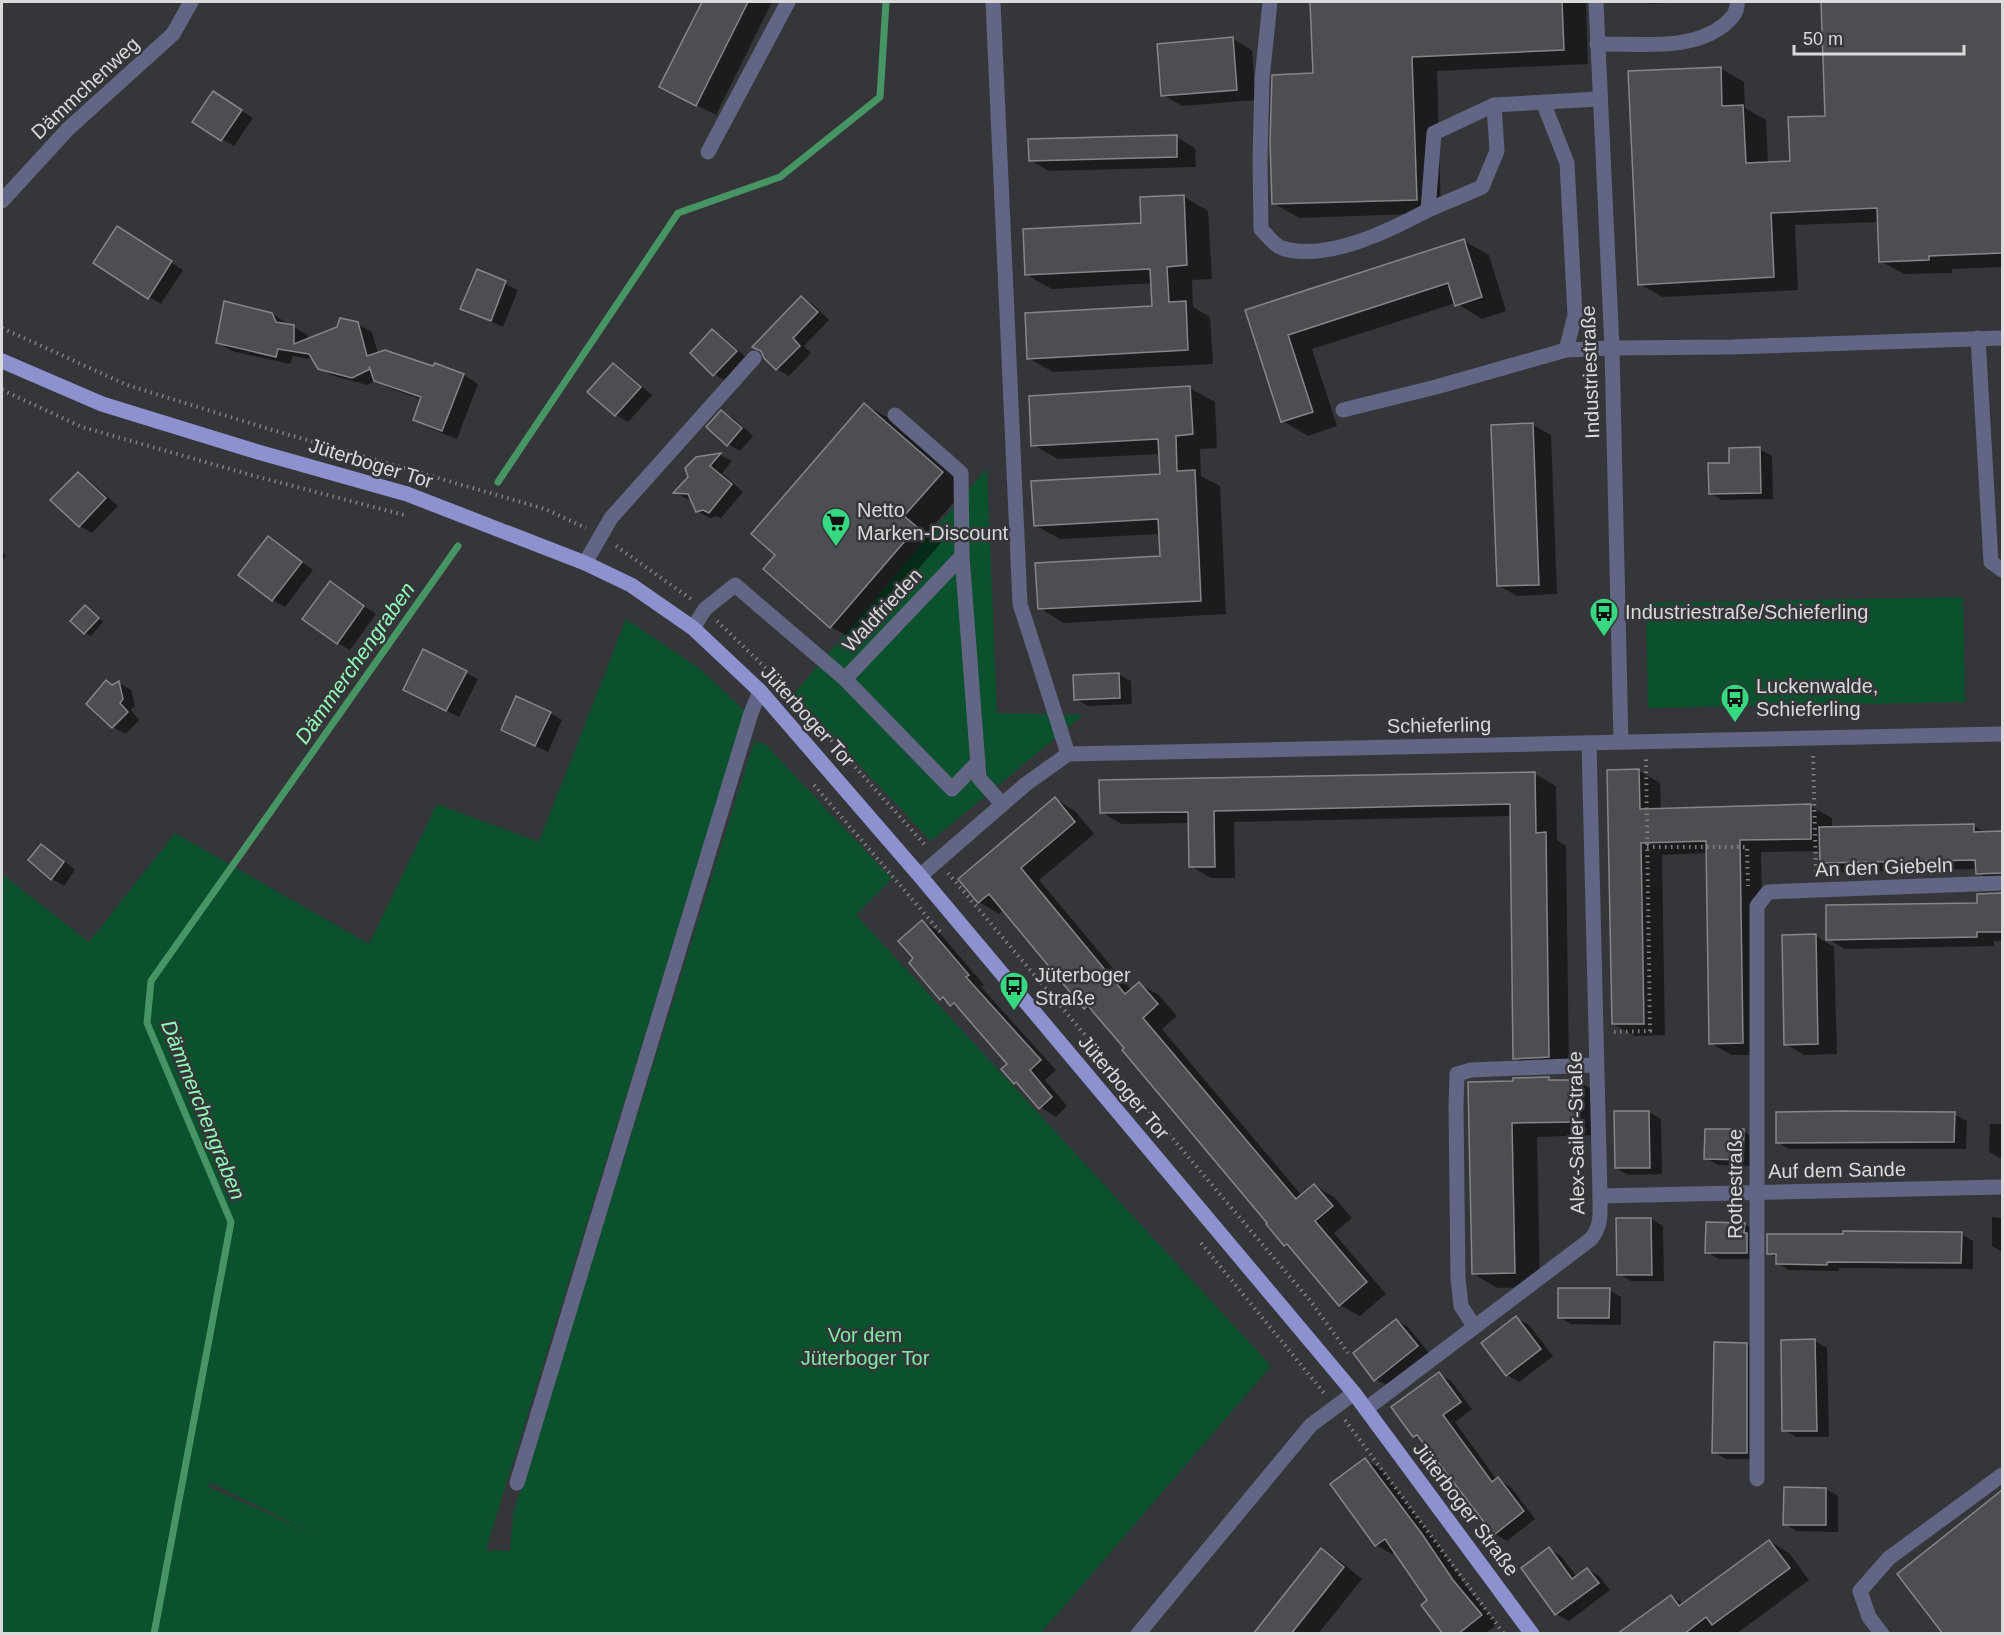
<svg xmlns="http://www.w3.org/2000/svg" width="2004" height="1635" viewBox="0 0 2004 1635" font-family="Helvetica,sans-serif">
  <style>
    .green { fill: #0c512d; fill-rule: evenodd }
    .shadow { fill: #0007; fill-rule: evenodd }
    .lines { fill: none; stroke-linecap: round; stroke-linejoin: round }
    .stream { stroke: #479464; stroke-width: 7 }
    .building { fill: #4e4e52; stroke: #85868a; stroke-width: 1.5 }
    .path { stroke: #808184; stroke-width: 4; stroke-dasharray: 1.5 4.5; stroke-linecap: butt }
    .minor { stroke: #626583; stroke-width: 15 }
    .major { stroke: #8d92cf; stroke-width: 15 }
    .labels { text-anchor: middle; stroke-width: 5; stroke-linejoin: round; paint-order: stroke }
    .street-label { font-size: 20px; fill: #dadadc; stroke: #35363a }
    .poi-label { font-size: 20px; fill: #dadadc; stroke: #35363a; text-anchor: start }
    .park-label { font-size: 20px; fill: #82eaa7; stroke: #35363a }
    .water-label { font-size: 21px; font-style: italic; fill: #93fbb7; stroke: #35363a }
  </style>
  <rect width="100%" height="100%" fill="#35363a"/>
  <!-- green -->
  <g class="green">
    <polygon points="987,468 997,713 1083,715 931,841 793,695"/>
    <polygon points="1963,597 1965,702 1648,708 1646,603"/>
    <path d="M 626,619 L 700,669 L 745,711 L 486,1550 L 510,1551 L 513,1514 L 754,741 L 765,744 L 892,879 L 856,915 L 1271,1366 L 1041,1633 L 2,1633 L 2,874 L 89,942 L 175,833 L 369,944 L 437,804 L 539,842 ZM 209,1482 L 318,1536 L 209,1487 Z"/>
  </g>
  <!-- shadow -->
  <g class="shadow">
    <polygon points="703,2 772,2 716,115 661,87"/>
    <polygon points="1311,2 1586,2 1588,64 1437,71 1441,213 1299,218 1273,203 1314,75"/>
    <polygon points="1644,2 1689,2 1648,4"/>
    <polygon points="1822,2 2002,2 2002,267 1952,269 1952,273 1904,274 1880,261 1879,222 1795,225 1798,290 1663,297 1639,284 1720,68 1744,82 1745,108 1766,120 1768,164 1791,162 1827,117"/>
    <polygon points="1233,39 1252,50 1256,100 1182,106 1163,95"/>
    <polygon points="226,100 253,118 234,146 222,139"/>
    <polygon points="1176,137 1195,148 1196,167 1049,171 1030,160"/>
    <polygon points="1183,196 1208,211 1212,279 1192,280 1193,307 1210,317 1213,364 1053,372 1028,358 1154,307 1153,283 1052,289 1027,275 1142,224"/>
    <polygon points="129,235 183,270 161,304 95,263"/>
    <polygon points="1464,241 1489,255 1506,311 1482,319 1456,303 1312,349 1337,426 1308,436 1283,421 1247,311"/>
    <polygon points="477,271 518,290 503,327 462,309"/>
    <polygon points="802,298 814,305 829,320 804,346 811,353 789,376 777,369 765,357"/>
    <path d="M 272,314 L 287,323 L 288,326 L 293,327 L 308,335 L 308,340 L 357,324 L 372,332 L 378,354 L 434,368 L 435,365 L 464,375 L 478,384 L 457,439 L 429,428 L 415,420 L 422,400 L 390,388 L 377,380 L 367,385 L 334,376 L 319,368 L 315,360 L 293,356 L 290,364 L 232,351 L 217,342 ZM 364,364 L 372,368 L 372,372 L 363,366 Z"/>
    <polygon points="712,331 724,338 748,359 726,381 714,374"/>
    <polygon points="613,365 625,372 652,395 628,422 616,415 589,392"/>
    <polygon points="1190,388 1215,402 1217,448 1200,449 1201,476 1220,486 1226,614 1064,623 1039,608 1162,557 1160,534 1060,539 1035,525 1161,475 1160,454 1058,459 1033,445"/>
    <polygon points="865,405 890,419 967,487 928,532 941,543 855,641 830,626 777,555"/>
    <polygon points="721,411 733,418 753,436 740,451 728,444"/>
    <polygon points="1533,425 1551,435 1557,594 1517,596 1498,585"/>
    <polygon points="1759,449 1772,456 1773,499 1722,500 1710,493 1730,464"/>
    <polygon points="720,455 732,461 722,473 743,492 721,518 716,516 710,518 697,511 692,500 687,499 675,492 689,477 697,458"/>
    <polygon points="78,474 90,481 118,506 92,533 80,526"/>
    <polygon points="268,538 313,570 285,607 273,600"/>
    <polygon points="2,551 6,556 2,561"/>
    <polygon points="330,583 376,614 350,650 338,643"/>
    <polygon points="85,607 103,622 91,636 85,633"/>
    <polygon points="466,673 478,679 459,717 417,696"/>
    <polygon points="1118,674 1131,681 1132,704 1088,706 1076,699"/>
    <polygon points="119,683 131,690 135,706 131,710 139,720 126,734 113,727 88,704"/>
    <polygon points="550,713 562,720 548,752 502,730"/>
    <polygon points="1639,771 1660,783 1661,810 1810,806 1832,818 1832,829 1974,826 1986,833 2002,833 2002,883 1995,883 1978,873 1977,869 1838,872 1821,862 1821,851 1761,852 1764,1055 1732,1055 1710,1043 1708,853 1662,855 1665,1035 1635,1036 1613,1024"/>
    <polygon points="1535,774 1556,786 1557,840 1566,846 1569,1068 1535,1070 1514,1058 1511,816 1234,822 1235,878 1211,878 1191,866 1190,823 1122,824 1101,812"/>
    <polygon points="1055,799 1075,811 1094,834 1039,880 1132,991 1139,984 1159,995 1177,1016 1162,1029 1302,1196 1314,1185 1334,1197 1352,1218 1334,1233 1386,1294 1360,1316 1340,1305 1295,1250 1285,1245 1269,1223 1126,1048 1096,1014 1085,1008 1004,909 999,914 979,902"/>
    <polygon points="42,846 54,853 75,870 64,886 52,879"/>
    <polygon points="2002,893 2002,941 1994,941 1994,946 1845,949 1828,939 1978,904 1978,895"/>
    <polygon points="923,922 938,931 984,985 981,987 1056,1070 1045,1080 1067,1106 1056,1117 1040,1107 1023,1087 1015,1083 1003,1070 1010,1064 963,1011 941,999 911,963 915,958"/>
    <polygon points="1816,936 1834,947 1837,1054 1804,1055 1786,1044"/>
    <polygon points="1549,1078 1555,1082 1578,1081 1603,1096 1604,1135 1537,1137 1540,1287 1498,1288 1473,1274 1514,1083"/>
    <polygon points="1649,1112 1661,1119 1662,1174 1628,1175 1616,1168"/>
    <polygon points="1954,1114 1967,1121 1966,1149 1789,1149 1777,1142"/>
    <polygon points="1990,1124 2002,1124 2002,1159 1989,1152"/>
    <polygon points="1743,1131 1755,1138 1755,1166 1718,1165 1706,1158"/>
    <polygon points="1992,1217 2002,1218 2002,1252 1992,1246"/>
    <polygon points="1651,1219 1663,1226 1664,1281 1631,1281 1619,1274"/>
    <polygon points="1744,1224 1756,1231 1759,1259 1719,1259 1707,1252"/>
    <polygon points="1961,1234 1973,1241 1973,1269 1839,1268 1839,1271 1789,1270 1777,1263 1777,1258 1768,1253"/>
    <polygon points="1609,1290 1621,1297 1621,1325 1571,1324 1559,1317"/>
    <polygon points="1516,1318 1529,1325 1553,1356 1519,1382 1507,1375"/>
    <polygon points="1396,1320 1408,1327 1429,1353 1388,1386 1375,1379"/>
    <polygon points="1815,1341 1827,1348 1829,1437 1796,1437 1784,1430"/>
    <polygon points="1747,1344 1759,1351 1759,1459 1726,1459 1714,1452"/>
    <polygon points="1439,1374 1451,1381 1472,1409 1455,1422 1497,1480 1510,1486 1535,1519 1507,1541 1495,1534 1424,1442 1414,1436"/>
    <polygon points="1365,1460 1381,1469 1438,1545 1469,1590 1497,1624 1485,1634 1445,1634 1429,1600 1395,1551 1392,1554 1376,1545"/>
    <polygon points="1826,1489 1838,1496 1838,1532 1797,1531 1785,1524"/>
    <polygon points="2002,1492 2002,1634 1945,1634 1899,1575"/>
    <polygon points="1769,1541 1789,1553 1809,1580 1736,1634 1620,1634 1671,1596 1684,1604"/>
    <polygon points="1549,1549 1561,1556 1577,1577 1587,1569 1599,1576 1610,1590 1569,1621 1556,1614"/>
    <polygon points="1321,1550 1340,1561 1362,1579 1318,1634 1255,1634"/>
  </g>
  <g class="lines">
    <!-- stream -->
    <g class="stream">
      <polyline points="498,482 678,213 780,177 880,97 886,2"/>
      <polyline points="154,1634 231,1222 147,1023 151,981 458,546"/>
    </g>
  </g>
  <!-- building -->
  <g class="building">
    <polygon points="702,2 748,2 696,106 659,87"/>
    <polygon points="1310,2 1562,2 1564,50 1412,57 1417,200 1272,204 1270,143 1272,75 1313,73"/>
    <polygon points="1821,2 2002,2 2002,253 1929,256 1929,260 1879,262 1877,208 1771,213 1774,277 1638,285 1628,71 1721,67 1722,106 1743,105 1746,163 1790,161 1788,117 1825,116"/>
    <polygon points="1233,37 1237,90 1161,96 1157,44"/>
    <polygon points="213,91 242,110 221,141 192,122"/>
    <polygon points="1177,135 1177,157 1029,161 1028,139"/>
    <polygon points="1184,195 1187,265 1167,267 1169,302 1186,301 1188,350 1027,359 1025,313 1152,306 1150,269 1025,275 1023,229 1141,223 1140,197"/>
    <polygon points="117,226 172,261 148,299 93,263"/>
    <polygon points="1464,239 1482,297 1455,306 1448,283 1288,335 1313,412 1281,422 1245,310"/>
    <polygon points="477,269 506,281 491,321 460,309"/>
    <polygon points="801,296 818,312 793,338 800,346 776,370 764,358 761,351 752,347"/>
    <polygon points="224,301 272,313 276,322 294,325 294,344 337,327 340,318 358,322 367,356 385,350 433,366 435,363 464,374 442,431 413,420 421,397 374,381 369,366 370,369 352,378 318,369 309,354 278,349 276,357 216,343"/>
    <polygon points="712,329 737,351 713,376 690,353"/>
    <polygon points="613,363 641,387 615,416 587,392"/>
    <polygon points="1190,386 1193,434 1176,436 1177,471 1195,470 1201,601 1038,609 1035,563 1160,556 1158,519 1034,526 1031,481 1160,474 1158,439 1031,446 1029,396"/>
    <polygon points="864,403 943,472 904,516 917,527 830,628 763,569 775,555 751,534"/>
    <polygon points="721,410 742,428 727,446 706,427"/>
    <polygon points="1533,423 1539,585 1497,586 1491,425"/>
    <polygon points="1760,447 1761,493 1709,494 1708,463 1729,463 1729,448"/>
    <polygon points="721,453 710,466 732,484 709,513 703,510 696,512 688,494 673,493 688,477 685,468 696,457"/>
    <polygon points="78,472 106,498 79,527 50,500"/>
    <polygon points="268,536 302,562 272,601 238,575"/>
    <polygon points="330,581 364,606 337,644 302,619"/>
    <polygon points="85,605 99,618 84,634 70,621"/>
    <polygon points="423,649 467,671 446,711 403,690"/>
    <polygon points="1119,673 1120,698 1074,700 1073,675"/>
    <polygon points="106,680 112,685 119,681 123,699 120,703 128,712 112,728 86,704"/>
    <polygon points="516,696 551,712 535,746 501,730"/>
    <polygon points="1639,769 1640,809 1811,804 1811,839 1740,840 1743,1043 1709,1044 1706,841 1641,843 1644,1024 1612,1024 1607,770"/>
    <polygon points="1535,772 1536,833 1546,832 1549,1057 1513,1059 1510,804 1214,811 1215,867 1189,867 1188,812 1100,813 1099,780"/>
    <polygon points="1055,797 1075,822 1021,868 1125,994 1139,982 1158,1004 1143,1018 1296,1199 1314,1184 1333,1206 1315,1221 1367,1282 1339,1306 1287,1244 1284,1246 1266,1224 1267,1223 1122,1050 1124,1048 1088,1006 1084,1009 989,894 978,903 958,879"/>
    <polygon points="1974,824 1974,832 2002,831 2002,873 1976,874 1975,860 1820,863 1819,827"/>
    <polygon points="41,844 64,862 51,880 28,860"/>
    <polygon points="2002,893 2002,932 1977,932 1977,937 1826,940 1826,905 1977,903 1977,894"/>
    <polygon points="922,920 969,975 966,977 1041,1060 1030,1070 1052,1097 1039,1109 1016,1082 1014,1084 1001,1069 1007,1064 954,1003 950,1006 943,997 940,1000 909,963 913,958 898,941"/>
    <polygon points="1816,934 1818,1044 1784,1045 1782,935"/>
    <polygon points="1549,1077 1549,1080 1579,1080 1579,1122 1512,1123 1515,1273 1472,1274 1468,1082 1513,1081 1513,1078"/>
    <polygon points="1614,1111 1649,1111 1650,1168 1615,1168"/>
    <polygon points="1841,1111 1955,1112 1954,1142 1776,1143 1776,1112"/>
    <polygon points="1705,1129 1744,1129 1743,1160 1704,1159"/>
    <polygon points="1616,1218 1651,1218 1652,1275 1617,1275"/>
    <polygon points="1706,1222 1745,1223 1744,1233 1747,1233 1747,1253 1705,1253"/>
    <polygon points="1843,1231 1962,1232 1961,1263 1827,1262 1827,1265 1776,1264 1776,1254 1767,1254 1767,1234 1843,1234"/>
    <polygon points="1558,1288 1610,1288 1609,1318 1558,1318"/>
    <polygon points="1516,1316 1541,1349 1506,1376 1481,1343"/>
    <polygon points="1396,1319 1418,1346 1374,1381 1353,1353"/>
    <polygon points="1815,1339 1817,1431 1782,1431 1781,1340"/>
    <polygon points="1714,1342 1747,1343 1747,1453 1712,1453"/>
    <polygon points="1439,1372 1461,1402 1443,1415 1492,1482 1498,1477 1524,1511 1494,1535 1417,1435 1413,1437 1391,1407"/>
    <polygon points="1365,1458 1422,1534 1453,1580 1482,1615 1458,1634 1443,1634 1421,1605 1427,1600 1385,1539 1375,1546 1330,1484"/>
    <polygon points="1784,1487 1826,1488 1826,1525 1783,1525"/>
    <polygon points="2002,1490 2002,1634 1943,1634 1897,1574"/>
    <polygon points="1769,1540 1790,1568 1712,1625 1706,1617 1684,1634 1617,1634 1671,1595 1679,1606"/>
    <polygon points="1549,1547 1572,1579 1587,1568 1599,1583 1555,1615 1521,1568"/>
    <polygon points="1321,1548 1344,1567 1291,1634 1253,1634"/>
  </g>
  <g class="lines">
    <!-- path -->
    <g class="path">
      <polyline points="2,328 127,385 269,429 545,509 586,528"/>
      <polyline points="2,390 82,427 251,475 404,515"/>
      <polyline points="616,546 691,599"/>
      <polyline points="717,621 774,676"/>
      <polyline points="795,700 926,846"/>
      <polyline points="1813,756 1816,872"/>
      <polyline points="814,785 942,934"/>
      <polyline points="1647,847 1747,847 1748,886"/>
      <polyline points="948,873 1312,1303 1348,1353"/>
      <polyline points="1614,1032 1650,1031 1646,759"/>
      <polyline points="1201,1243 1324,1393"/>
      <polyline points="1345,1420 1504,1634"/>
    </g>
    <!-- minor -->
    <g class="minor">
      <polyline points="993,2 1020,604 1068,754"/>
      <path d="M 1270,2 L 1262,79 L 1260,160 L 1261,229 C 1267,235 1275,246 1282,248 C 1326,262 1389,231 1428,210 L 1434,133 L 1494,105 L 1599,99"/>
      <polyline points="1596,2 1612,348 1621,742"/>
      <path d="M 1597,44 C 1638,43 1690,52 1724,25 C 1732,18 1738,12 1737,2"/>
      <polyline points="1543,102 1567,163 1575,315 1566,350 1612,348 1731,347 2002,338"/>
      <polyline points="708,152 788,2"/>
      <polyline points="2,201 68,129 173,34 191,2"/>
      <polyline points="1428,210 1482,187 1497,151 1494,105"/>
      <polyline points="1978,338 1991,562 2002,570"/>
      <polyline points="1343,410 1436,387 1566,350"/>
      <polyline points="895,415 961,473 962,556"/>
      <polyline points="585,563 611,518 754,358"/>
      <polyline points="693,628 705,609 735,585 845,679 962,556 979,778 1002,804"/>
      <polyline points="845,679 952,789 978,762"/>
      <polyline points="920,876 1026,784 1068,754 2002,734"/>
      <polyline points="1600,1196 2002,1187"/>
      <polyline points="1474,1326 1461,1306 1458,1278 1456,1107 1457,1074 1471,1070 1596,1065"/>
      <path d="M 1366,1409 L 1591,1239 C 1602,1226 1600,1212 1600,1196 L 1589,743"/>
      <polyline points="1757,1479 1757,906 1768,892 2002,883"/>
      <polyline points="517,1483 751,713 760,691"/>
      <polyline points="1138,1634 1311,1425 1354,1393"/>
      <polyline points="1882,1634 1869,1617 1860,1591 1889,1558 2002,1475"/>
    </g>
    <!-- major -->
    <polyline class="major" points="2,361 102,404 258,452 407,494 585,563 631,585 693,628 760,691 920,876 1354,1393 1532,1634"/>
  </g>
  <!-- icons -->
  <defs>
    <g id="supermarket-pin" transform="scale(1.5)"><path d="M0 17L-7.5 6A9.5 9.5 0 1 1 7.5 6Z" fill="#36d881" stroke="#35363a"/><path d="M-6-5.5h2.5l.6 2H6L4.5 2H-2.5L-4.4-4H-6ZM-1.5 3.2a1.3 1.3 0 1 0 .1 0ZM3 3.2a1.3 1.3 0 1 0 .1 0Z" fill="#111"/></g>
    <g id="bus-pin" transform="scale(1.5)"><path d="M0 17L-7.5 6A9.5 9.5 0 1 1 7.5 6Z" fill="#36d881" stroke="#35363a"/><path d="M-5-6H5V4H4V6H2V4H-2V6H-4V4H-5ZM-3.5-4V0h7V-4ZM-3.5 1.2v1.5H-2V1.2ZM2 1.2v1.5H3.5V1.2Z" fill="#111"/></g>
  </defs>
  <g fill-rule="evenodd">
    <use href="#supermarket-pin" x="836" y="522"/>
    <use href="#bus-pin" x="1604" y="612"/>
    <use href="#bus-pin" x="1735" y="698"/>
    <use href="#bus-pin" x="1014" y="986"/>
  </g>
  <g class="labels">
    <!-- street labels -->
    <g class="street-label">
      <text transform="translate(85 88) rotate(-43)" y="7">Dämmchenweg</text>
      <text transform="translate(1590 372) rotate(-92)" y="7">Industriestraße</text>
      <text transform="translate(371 463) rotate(17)" y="7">Jüterboger Tor</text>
      <text transform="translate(882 610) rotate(-47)" y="7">Waldfrieden</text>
      <text transform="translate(808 716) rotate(48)" y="7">Jüterboger Tor</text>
      <text transform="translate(1439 725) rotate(-1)" y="7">Schieferling</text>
      <text transform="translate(1884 867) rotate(-2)" y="7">An den Giebeln</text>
      <text transform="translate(1124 1087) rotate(50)" y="7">Jüterboger Tor</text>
      <text transform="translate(1576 1133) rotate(-91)" y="7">Alex-Sailer-Straße</text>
      <text transform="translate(1837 1170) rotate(-1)" y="7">Auf dem Sande</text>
      <text transform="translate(1735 1184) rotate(-90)" y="7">Rothestraße</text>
      <text transform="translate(1466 1509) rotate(53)" y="7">Jüterboger Straße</text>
    </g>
    <!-- poi labels -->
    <g class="poi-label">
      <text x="857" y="517">Netto<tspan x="857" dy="23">Marken-Discount</tspan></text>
      <text x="1625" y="619">Industriestraße/Schieferling</text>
      <text x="1756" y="693">Luckenwalde,<tspan x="1756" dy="23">Schieferling</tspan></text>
      <text x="1035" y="982">Jüterboger<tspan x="1035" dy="23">Straße</tspan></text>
    </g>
    <!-- park labels -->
    <g class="park-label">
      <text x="865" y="1342">Vor dem<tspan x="865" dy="23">Jüterboger Tor</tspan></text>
    </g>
    <!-- water labels -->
    <g class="water-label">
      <text transform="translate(355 663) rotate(-55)" y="7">Dämmerchengraben</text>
      <text transform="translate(203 1110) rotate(68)" y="7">Dämmerchengraben</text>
    </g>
  </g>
  <!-- border -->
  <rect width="2004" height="1635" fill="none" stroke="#dadadc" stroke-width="6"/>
  <!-- scale -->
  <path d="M1794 45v9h170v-9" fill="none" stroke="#dadadc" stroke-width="3"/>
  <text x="1803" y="45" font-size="18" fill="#dadadc" stroke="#35363a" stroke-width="4.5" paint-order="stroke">50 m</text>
</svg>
